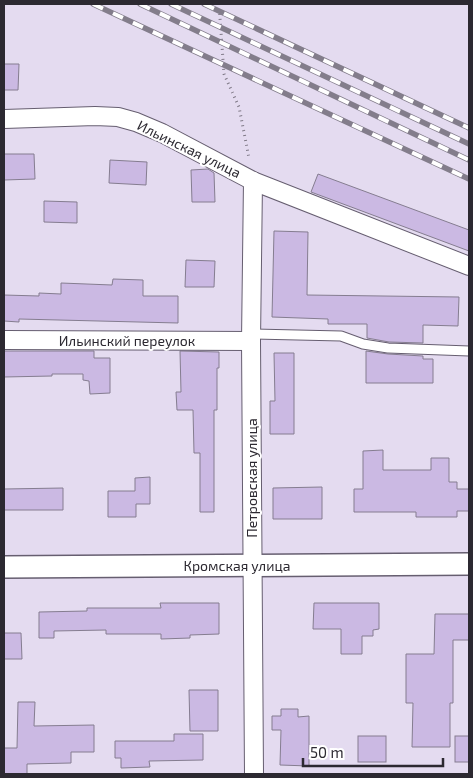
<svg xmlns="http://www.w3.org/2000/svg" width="473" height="778" viewBox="0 0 473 778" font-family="'Exo 2',sans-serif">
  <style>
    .building { fill: #cbb9e3; stroke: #857d90 }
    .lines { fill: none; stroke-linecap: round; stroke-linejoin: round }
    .service-casing { stroke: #665e70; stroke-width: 11 }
    .minor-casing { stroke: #665e70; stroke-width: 20 }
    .tertiary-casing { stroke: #665e70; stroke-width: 24 }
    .path { stroke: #807a88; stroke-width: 3; stroke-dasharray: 1 4; stroke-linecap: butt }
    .service { stroke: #fff; stroke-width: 9 }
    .minor { stroke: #fff; stroke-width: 18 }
    .tertiary { stroke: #fff; stroke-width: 21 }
    .rail-casing { stroke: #837d8b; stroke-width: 5.5 }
    .rail { stroke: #fff; stroke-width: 4; stroke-dasharray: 11; stroke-linecap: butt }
    .labels { text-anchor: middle; stroke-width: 4; stroke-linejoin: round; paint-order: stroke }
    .street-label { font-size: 14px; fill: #2c2931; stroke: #fff }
  </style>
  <rect width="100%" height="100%" fill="#e4dbf0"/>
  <!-- building -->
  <g class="building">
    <polygon points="4,64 19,64 18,90 4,90"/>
    <polygon points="4,154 34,154 35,179 4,180"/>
    <polygon points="110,160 147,162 146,185 109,183"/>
    <polygon points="208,169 214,173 215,202 192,202 191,170"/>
    <polygon points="318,174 469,230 469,251 311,192"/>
    <polygon points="44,201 77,202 77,223 44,222"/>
    <polygon points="274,231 308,232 307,295 459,297 458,326 423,325 423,343 389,342 367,338 367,324 328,324 328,319 272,317"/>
    <polygon points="186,260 215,261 214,287 185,287"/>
    <polygon points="113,279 143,280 143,296 178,296 178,323 19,319 19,322 4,321 4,295 39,296 39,293 61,294 61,283 112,285"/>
    <polygon points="4,351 94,351 94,358 110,358 110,393 90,394 89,381 83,380 83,374 52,374 52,376 4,377"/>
    <polygon points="180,351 219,352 219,368 217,368 217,410 214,410 214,512 200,512 200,453 194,453 193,410 177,410 176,392 181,392"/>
    <polygon points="366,351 388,354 423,356 423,359 433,359 433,383 366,383"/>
    <polygon points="274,353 294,353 294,434 270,434 270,401 275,401"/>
    <polygon points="383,450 383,470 431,470 431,458 449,458 449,482 457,482 457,489 469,489 469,511 457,511 457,517 416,517 416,512 354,512 354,489 363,489 363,451"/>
    <polygon points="150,477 150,504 136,504 136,517 108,517 108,491 135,491 135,478"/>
    <polygon points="322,487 322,519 273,519 273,488"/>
    <polygon points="63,488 63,510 4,510 4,489"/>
    <polygon points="160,603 219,603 219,634 190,635 190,638 161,639 161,634 106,634 106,630 54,631 54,638 39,638 39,612 87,611 87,608 161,608"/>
    <polygon points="314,603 379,603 379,629 373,630 373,636 362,636 362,654 341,654 341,629 313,629"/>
    <polygon points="435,614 469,614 469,640 453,640 453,703 450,703 450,747 412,747 413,703 406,703 406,654 434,654"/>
    <polygon points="4,633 21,633 22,659 4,659"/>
    <polygon points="189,690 218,690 218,731 190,731"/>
    <polygon points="18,702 35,702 34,726 94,725 94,752 71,752 71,763 27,764 27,774 4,774 4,748 17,748"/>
    <polygon points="281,709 298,709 298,717 309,716 309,766 280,765 281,730 272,730 272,716 281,716"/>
    <polygon points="174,734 203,734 203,760 149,761 150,767 121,768 121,758 115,758 115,741 174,741"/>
    <rect x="358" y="736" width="28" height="26"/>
    <rect x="455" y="736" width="14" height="26"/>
  </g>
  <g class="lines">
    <!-- service casing -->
    <g class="service-casing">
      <polyline id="service" points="251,334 341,336 363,344 388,348 469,351"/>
    </g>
    <!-- minor casing -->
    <g class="minor-casing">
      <g id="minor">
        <polyline points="4,119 95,116 118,117 136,122 162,133 253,181 469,266"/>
        <polyline points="253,181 251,341 254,774"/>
        <polyline points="4,340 251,341"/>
      </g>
    </g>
    <!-- tertiary casing -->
    <g class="tertiary-casing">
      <polyline id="tertiary" points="4,567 469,564"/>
    </g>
    <!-- path -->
    <polyline class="path" points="219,4 224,74 239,107 249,158"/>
    <!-- service -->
    <use href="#service" class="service"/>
    <!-- minor -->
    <use href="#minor" class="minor"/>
    <!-- tertiary -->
    <use href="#tertiary" class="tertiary"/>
    <!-- rail casing -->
    <g class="rail-casing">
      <g id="rail">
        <polyline points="93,4 469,179"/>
        <polyline points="140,4 469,160"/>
        <polyline points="171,4 469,144"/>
        <polyline points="204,4 469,128"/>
      </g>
    </g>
    <!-- rail -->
    <use href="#rail" class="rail"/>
  </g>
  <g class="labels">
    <!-- street labels -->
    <g class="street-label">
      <text transform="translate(189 149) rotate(26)" y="5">Ильинская улица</text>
      <text x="127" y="346">Ильинский переулок</text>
      <text transform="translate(252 478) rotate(-90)" y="5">Петровская улица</text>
      <text x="237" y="571">Кромская улица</text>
    </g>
  </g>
  <!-- border -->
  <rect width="473" height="778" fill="none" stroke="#2c2931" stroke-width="10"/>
  <!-- scale -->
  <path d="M303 758v8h140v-8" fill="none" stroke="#2c2931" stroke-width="2.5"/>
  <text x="310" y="758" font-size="15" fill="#2c2931" stroke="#ffffff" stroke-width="4" paint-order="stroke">50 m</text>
</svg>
